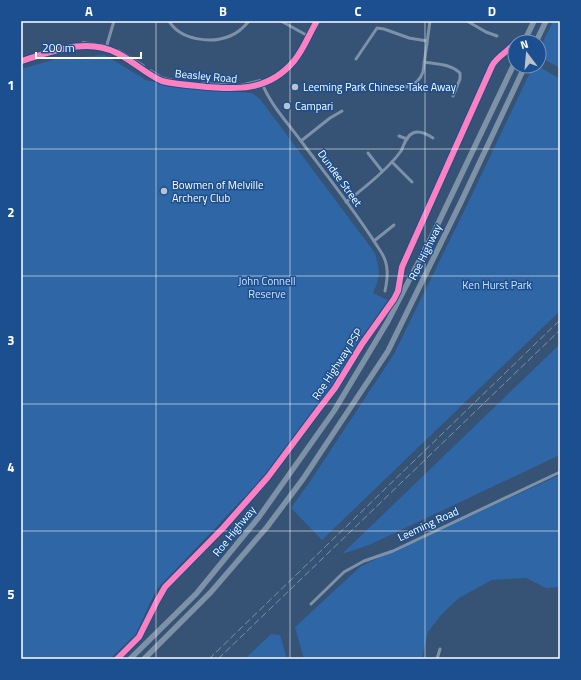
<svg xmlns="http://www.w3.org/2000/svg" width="581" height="680" viewBox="0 0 581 680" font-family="'Titillium Web',sans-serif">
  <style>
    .green { fill: #2f66a5 }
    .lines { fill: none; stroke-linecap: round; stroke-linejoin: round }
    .street { stroke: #7d92a8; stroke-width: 3 }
    .secondary { stroke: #798da4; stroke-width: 4 }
    .highway { stroke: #7e92a7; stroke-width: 5.5 }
    .rail { stroke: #7e92a7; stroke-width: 1; stroke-dasharray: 7 3; stroke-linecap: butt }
    .cycleway-casing { stroke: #1b4f8f; stroke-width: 8 }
    .cycleway { stroke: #ff80c0; stroke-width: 6 }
    .grid { fill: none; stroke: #fff; stroke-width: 1; stroke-opacity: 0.55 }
    .poi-dot { fill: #b9c2ce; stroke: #1b4f8f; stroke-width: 1.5 }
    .labels { text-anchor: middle; stroke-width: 3; stroke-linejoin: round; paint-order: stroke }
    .street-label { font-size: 11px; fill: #fff; stroke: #1b4f8f }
    .poi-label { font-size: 11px; fill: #fff; stroke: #1b4f8f; text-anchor: start }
    .park-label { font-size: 11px; fill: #cfe3fa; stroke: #1b4f8f }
    .neatline { fill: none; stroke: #fff; stroke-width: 1.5 }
    .grid-label { font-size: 13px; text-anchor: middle; font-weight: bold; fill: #fff }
  </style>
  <rect width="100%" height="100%" fill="#365274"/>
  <!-- green -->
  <g class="green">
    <polygon points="553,21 560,21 560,68 543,59 540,63 539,63 539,50"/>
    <path d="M 105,55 L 146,80 L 170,86 L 218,91 L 252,93 L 260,99 L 375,253 C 380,272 381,275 373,293 L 388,300 L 357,344 L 333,383 L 282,454 L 258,483 L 156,590 L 136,634 L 110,659 L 21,659 L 21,69 L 56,59 Z"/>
    <polygon points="533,66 538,66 560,79 560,311 322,540 291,508 309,483 394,354 467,205"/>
    <polygon points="560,344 560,455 369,545 342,554"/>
    <polygon points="560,475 560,587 546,588 526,578 492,580 459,598 441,615 428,632 422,659 304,659 295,627 361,566"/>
    <polygon points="271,634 280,635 287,659 245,659"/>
  </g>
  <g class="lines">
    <!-- street -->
    <g class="street">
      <path d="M 169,21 C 180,40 211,44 230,36 C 238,33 244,27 249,21"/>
      <polyline points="281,21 308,36"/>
      <polyline points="467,21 486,32 497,36"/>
      <polyline points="106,48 114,21"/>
      <polyline points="356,59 377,28 384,29 409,38 427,41"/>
      <path d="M 424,62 C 437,64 451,64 460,73 L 460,79 L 453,96"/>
      <path d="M 262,83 C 270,104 287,122 301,141 C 328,177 357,213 381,252 C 389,264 388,277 385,291"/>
      <path d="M 390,88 C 404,88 417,88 423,72 L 430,21"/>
      <polyline points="399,136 407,139"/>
      <polyline points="301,141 330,118 342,111"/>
      <polyline points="368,153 382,171"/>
      <polyline points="392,162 412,182"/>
      <path d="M 346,202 C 363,189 389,168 401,151 C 404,145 406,136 413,133 C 420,130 427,134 433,138"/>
      <polyline points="374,241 394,225"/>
      <polyline points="311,604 344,572 364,561 393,551 560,472"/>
      <polyline points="437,659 440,649"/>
    </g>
    <!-- secondary -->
    <g class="secondary">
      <polyline points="83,43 104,46"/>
      <polyline points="118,51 143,66"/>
      <path d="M 21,61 C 52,52 86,37 117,53 C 133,61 146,74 162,81 C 174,84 186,85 198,86 C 235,90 268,92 294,61 C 304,49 309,34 317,21"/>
      <polyline points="150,71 161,78 173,81"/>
      <polyline points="202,84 240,86 260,81"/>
    </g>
    <!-- highway -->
    <g class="highway">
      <polyline points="524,42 534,21"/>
      <polyline points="536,42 546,21"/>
      <polyline points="130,659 196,594 259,517 334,411 388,321 435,230 515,62"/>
      <polyline points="144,659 211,592 267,527 303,479 388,351 461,202 525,66"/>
    </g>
    <!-- rail -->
    <g class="rail">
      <polyline points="209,659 560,320"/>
      <polyline points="218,659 560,330"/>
    </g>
    <!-- cycleway casing -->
    <g class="cycleway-casing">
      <g id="cycleway">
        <path d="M 21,61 C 52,52 86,37 117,53 C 133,61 146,74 162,81 C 174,84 186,85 198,86 C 235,90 268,92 294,61 C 304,49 309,34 317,21"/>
        <path d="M 117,659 L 139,637 L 157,601 L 165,587 L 223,528 L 268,477 L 318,410 L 335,388 L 362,344 L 394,299 L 398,291 L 402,267 L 492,66 C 497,56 508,52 515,43"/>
      </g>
    </g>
    <!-- cycleway -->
    <use href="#cycleway" class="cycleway"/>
  </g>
  <!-- grid -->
  <path class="grid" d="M 156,21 L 156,659M 290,21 L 290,659M 425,21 L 425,659M 21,149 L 560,149M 21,276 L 560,276M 21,404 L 560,404M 21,531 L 560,531"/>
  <!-- markers -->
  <g class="poi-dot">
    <circle cx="295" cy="87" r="4"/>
    <circle cx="287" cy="106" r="4"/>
    <circle cx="164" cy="191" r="4"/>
  </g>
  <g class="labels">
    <!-- street labels -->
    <g class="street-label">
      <text transform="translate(206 76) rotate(5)" y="4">Beasley Road</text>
      <text transform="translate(340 178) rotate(54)" y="4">Dundee Street</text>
      <text transform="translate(425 252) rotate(-64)" y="4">Roe Highway</text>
      <text transform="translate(337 364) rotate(-57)" y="4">Roe Highway PSP</text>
      <text transform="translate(428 524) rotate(-25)" y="4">Leeming Road</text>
      <text transform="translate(234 531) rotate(-51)" y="4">Roe Highway</text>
    </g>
    <!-- poi labels -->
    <g class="poi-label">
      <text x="303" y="91">Leeming Park Chinese Take Away</text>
      <text x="295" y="110">Campari</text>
      <text x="172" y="189">Bowmen of Melville<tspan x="172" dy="13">Archery Club</tspan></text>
    </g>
    <!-- park labels -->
    <g class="park-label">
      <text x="267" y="285">John Connell<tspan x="267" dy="13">Reserve</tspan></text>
      <text x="497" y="289">Ken Hurst Park</text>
    </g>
  </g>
  <!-- border -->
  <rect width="581" height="680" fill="none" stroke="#1b4f8f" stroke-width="44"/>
  <!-- north arrow -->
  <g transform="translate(527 54) rotate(344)"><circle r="19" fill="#1b4f8f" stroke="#7695bc"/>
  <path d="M0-3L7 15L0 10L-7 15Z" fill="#b9c2ce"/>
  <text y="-6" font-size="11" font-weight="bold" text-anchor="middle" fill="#ffffff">N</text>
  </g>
  <!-- scale -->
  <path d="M36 52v6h105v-6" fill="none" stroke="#ffffff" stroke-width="2"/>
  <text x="42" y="52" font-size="12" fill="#ffffff" stroke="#1b4f8f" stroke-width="3" paint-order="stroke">200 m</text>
  <rect x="22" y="22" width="537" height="636" class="neatline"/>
  <g class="grid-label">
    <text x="89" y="16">A</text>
    <text x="223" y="16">B</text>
    <text x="358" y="16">C</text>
    <text x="492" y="16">D</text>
    <text x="11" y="90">1</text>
    <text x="11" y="217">2</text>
    <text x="11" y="345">3</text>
    <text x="11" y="472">4</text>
    <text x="11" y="599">5</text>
  </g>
</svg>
